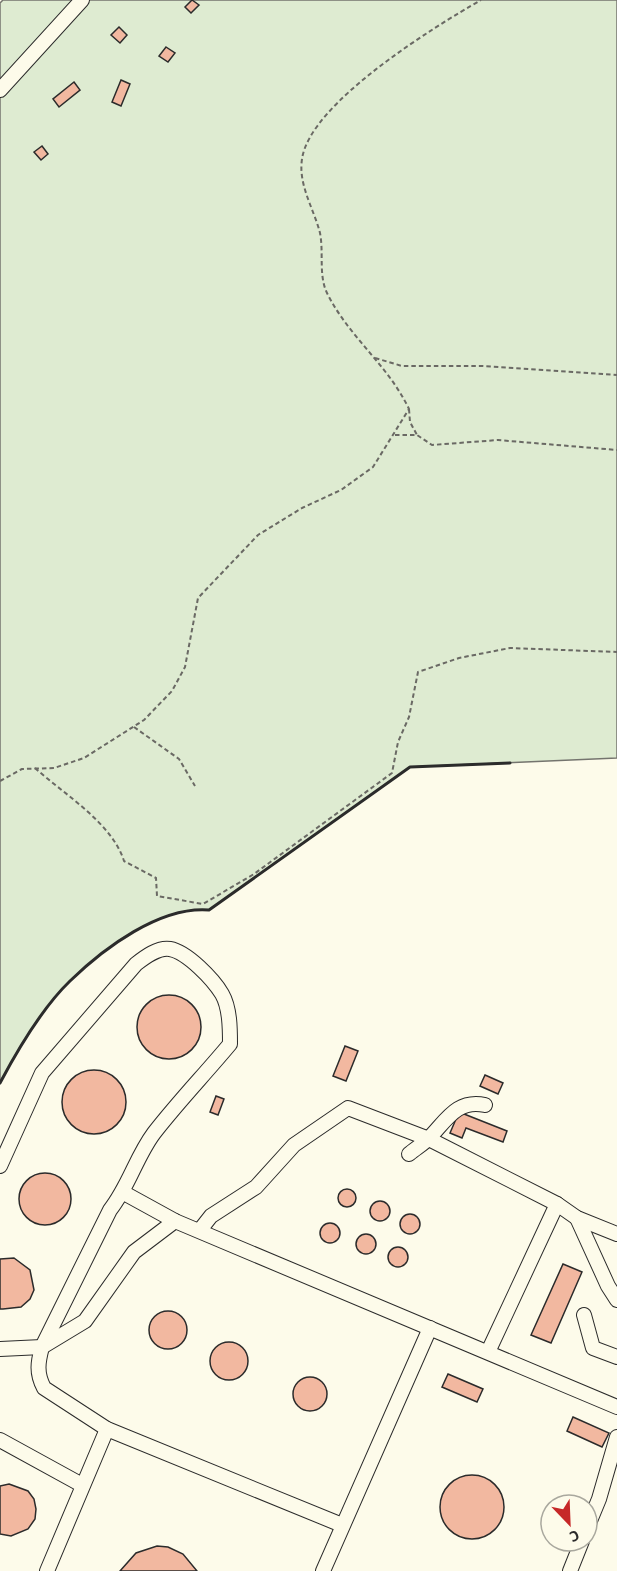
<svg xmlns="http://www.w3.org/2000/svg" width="617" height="1571" viewBox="0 0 617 1571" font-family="'Alegreya Sans',sans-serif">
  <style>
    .green { fill: #deebd1; stroke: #74746e; stroke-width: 1.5 }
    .building { fill: #f2b8a0; stroke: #2b2b2b; stroke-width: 1.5 }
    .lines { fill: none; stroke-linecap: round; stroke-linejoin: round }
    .minor-casing { stroke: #2b2b2b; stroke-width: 16 }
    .path { stroke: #6a6964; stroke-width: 2; stroke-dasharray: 4.5 3; stroke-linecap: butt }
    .minor { stroke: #fdfbea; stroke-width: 14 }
    .wall { stroke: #2b2b2b; stroke-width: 3 }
  </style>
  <rect width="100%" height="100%" fill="#fdfbea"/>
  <!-- green -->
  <path class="green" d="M 3,0 L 617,0 L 617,758 L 410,767 L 209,910 C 160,906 104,948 70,981 C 42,1008 18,1049 0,1083 L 0,3 Z"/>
  <!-- building -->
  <g class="building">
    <polygon points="192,0 199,5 191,13 185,7"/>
    <polygon points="119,27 127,35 120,43 111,35"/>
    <polygon points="166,47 175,53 168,62 159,56"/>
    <polygon points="121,80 130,84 121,106 112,102"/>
    <polygon points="74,82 80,90 59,107 53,99"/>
    <polygon points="42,146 48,154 41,160 34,152"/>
    <circle cx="169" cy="1027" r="32"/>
    <polygon points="345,1046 358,1051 346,1081 333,1076"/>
    <circle cx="94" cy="1102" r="32"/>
    <polygon points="485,1075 503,1083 498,1094 480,1086"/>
    <polygon points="216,1096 224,1099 218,1115 210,1112"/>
    <polygon points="459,1112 507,1131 503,1142 466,1128 462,1138 450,1133"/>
    <circle cx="45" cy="1199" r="26"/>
    <circle cx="347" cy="1198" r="9"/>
    <circle cx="380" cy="1211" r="10"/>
    <circle cx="410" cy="1224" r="10"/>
    <circle cx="330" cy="1233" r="10"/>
    <circle cx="366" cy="1244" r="10"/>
    <circle cx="398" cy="1257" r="10"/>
    <polygon points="14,1258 30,1270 34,1290 30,1299 21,1307 3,1309 0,1309 0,1259"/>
    <polygon points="563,1264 582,1272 551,1343 531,1335"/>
    <circle cx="168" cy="1330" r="19"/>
    <circle cx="229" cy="1361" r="19"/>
    <polygon points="448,1374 483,1389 477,1402 442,1387"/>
    <circle cx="310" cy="1394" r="17"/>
    <polygon points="573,1417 609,1433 602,1447 567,1431"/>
    <circle cx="472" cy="1507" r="32"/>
    <polygon points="9,1484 28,1491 34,1499 36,1509 35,1519 28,1529 11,1536 0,1534 0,1486"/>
    <polygon points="157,1546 168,1547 183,1554 197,1571 120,1571 136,1553"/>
  </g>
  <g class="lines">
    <!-- minor casing -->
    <g class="minor-casing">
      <g id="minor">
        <polyline points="0,90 82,0"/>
        <path d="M 409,1154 C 416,1148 425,1143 431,1136 C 447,1119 458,1099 485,1105"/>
        <path d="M 0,1166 L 42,1073 L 136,964 C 145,957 158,947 170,949 C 187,952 213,979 222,994 C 230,1008 230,1029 230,1044 C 205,1074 178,1102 154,1133 C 136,1157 129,1186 110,1210 L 42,1347 C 38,1362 36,1373 44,1388 L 107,1429 L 342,1525"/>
        <polyline points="124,1193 175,1221 617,1407"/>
        <polyline points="577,1218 608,1286 617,1300"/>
        <polyline points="200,1230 211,1216 256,1187 294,1145 348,1108 429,1139 557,1204 577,1218 617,1234"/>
        <polyline points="584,1315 593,1348 617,1357"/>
        <polyline points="0,1349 42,1347 85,1321 134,1252 175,1221"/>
        <polyline points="488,1352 557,1204"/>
        <polyline points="0,1440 82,1485"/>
        <polyline points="587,1528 599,1499 617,1437"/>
        <polyline points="47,1571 107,1429"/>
        <polyline points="323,1571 430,1328"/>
        <polyline points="570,1571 582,1541"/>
      </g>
    </g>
    <!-- path -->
    <g class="path">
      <polyline points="375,358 402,366 483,366 617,375"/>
      <polyline points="409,409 410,422 417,435"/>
      <polyline points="395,435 417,435 432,445 498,440 617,450"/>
      <polyline points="134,727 179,759 195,786"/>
      <path d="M 35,768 C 65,795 112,823 124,861 L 156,878 L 157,896 L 203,904 L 254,874 L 392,773 L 398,742 L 409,717 L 418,672 L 459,658 L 510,648 L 617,652"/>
      <path d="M 0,781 L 22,769 L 54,768 L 84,758 L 144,720 L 172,691 L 185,667 L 198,598 L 258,535 L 302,508 L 341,490 L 373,467 L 409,409 C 388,365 350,338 328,295 C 318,277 324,253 320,233 C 314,209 298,185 302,159 C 310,103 434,27 481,0"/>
    </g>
    <!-- minor -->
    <use href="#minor" class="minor"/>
    <!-- wall -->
    <path class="wall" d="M 0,1083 C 18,1049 42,1008 70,981 C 104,948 160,906 209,910 L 410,767 L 510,763"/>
  </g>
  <!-- north arrow -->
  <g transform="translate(569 1523) rotate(157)"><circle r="28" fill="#fdfbea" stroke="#a9a89e" stroke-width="1.5"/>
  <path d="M0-4.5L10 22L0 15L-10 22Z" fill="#c62828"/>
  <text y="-9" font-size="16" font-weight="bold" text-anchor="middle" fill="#2b2b2b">С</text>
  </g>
</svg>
